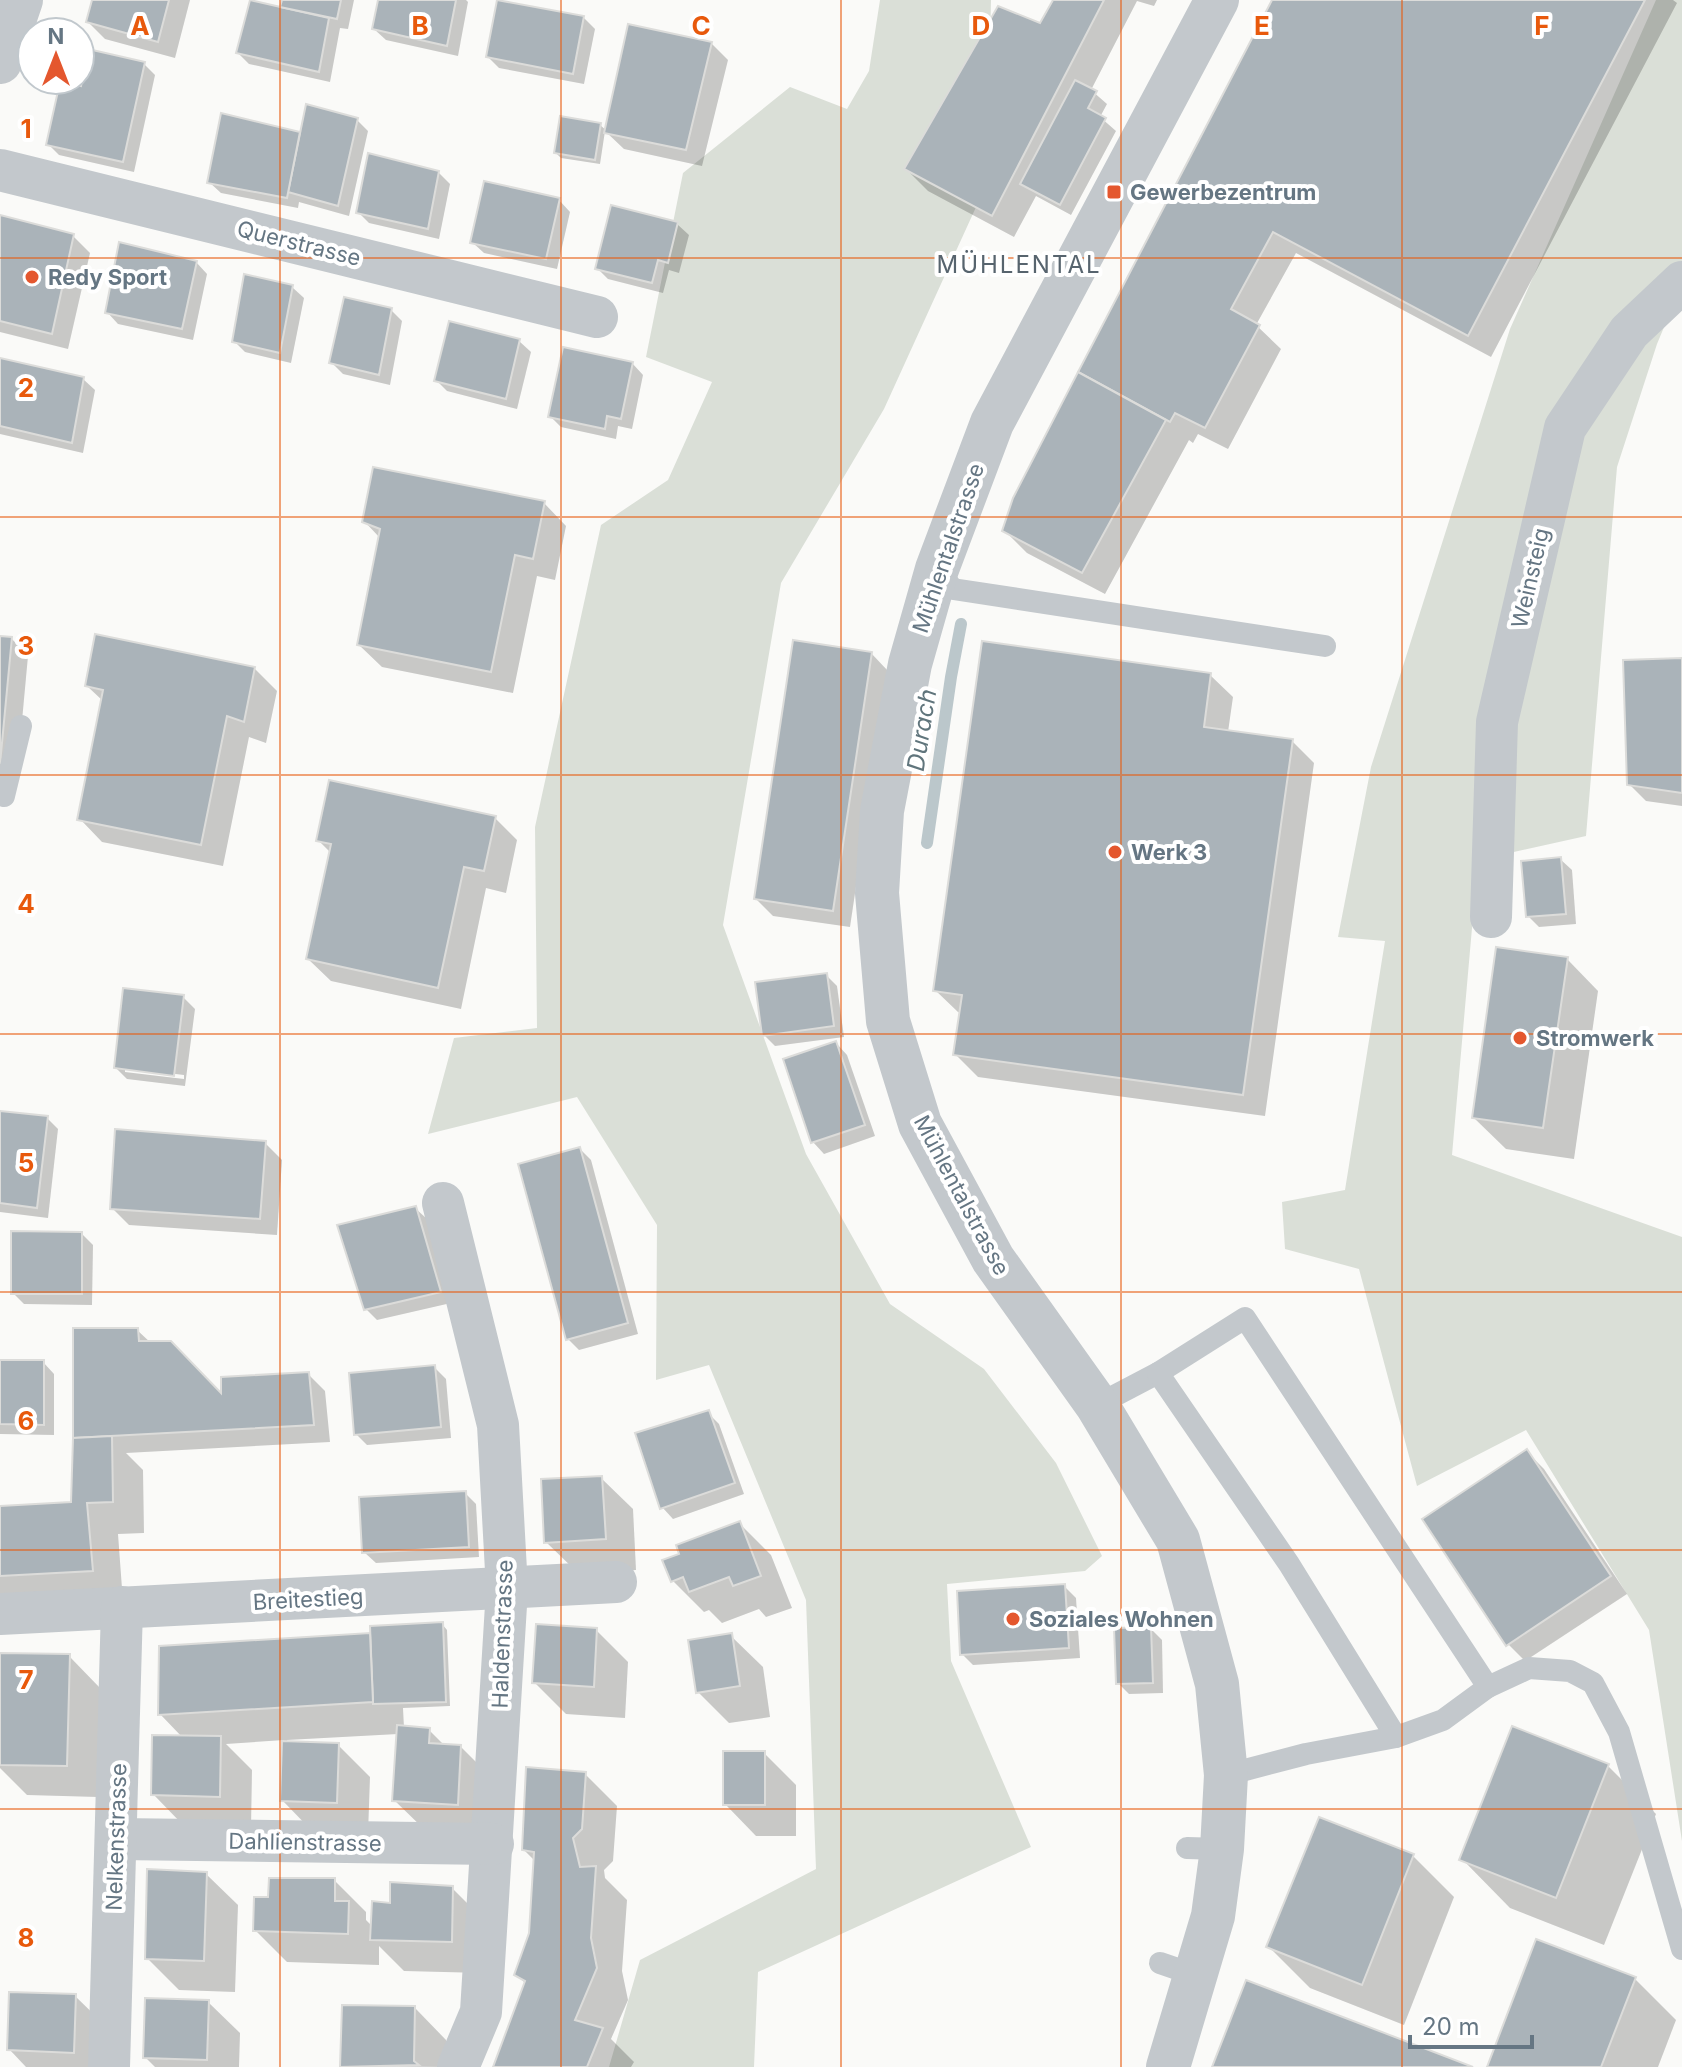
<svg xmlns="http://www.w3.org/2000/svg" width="1682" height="2067" viewBox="0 0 1682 2067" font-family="Inter,sans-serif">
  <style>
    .green { fill: #dadfd7 }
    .shadow { fill: #0003; fill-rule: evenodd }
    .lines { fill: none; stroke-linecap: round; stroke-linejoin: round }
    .stream { stroke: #bbc7cb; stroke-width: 12 }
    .building { fill: #aab3b9; stroke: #dcdcda; stroke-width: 2 }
    .service { stroke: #c3c8cc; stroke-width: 22 }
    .minor { stroke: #c3c8cc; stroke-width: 42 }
    .tertiary { stroke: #c3c8cc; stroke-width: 44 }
    .grid { fill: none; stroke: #e8590c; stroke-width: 2; stroke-opacity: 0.55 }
    .poi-dot { fill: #e4572e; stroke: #fff; stroke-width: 3 }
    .labels { text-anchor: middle; stroke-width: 8; stroke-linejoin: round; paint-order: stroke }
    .poi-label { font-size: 22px; font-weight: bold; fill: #657683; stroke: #fff; text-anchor: start }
    .street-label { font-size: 22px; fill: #657683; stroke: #fff }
    .neighbourhood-label { font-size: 24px; letter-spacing: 2px; fill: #57646e; stroke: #fff }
    .water-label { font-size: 24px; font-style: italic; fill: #60757c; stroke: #fff }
    .grid-label { font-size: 26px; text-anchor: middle; font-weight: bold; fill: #e8590c; stroke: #fff; stroke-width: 8; stroke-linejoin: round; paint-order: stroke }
  </style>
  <rect width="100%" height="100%" fill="#fafaf8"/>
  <!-- green -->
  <g class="green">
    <polygon points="880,0 991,0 987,183 884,409 781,583 723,925 806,1154 890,1304 984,1369 1056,1463 1102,1556 1085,1571 947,1584 951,1661 1031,1847 758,1972 754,2067 609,2067 640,1960 816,1869 806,1600 709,1365 656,1380 657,1225 577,1097 428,1134 454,1038 537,1028 535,827 601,525 668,480 712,382 646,357 683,173 790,87 847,109 869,71"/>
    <polygon points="1656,0 1682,0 1682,284 1657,344 1617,467 1586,836 1478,860 1452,1155 1682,1237 1682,1841 1649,1630 1526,1430 1417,1486 1359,1269 1285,1249 1282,1202 1345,1190 1385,941 1338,937 1371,767 1510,329"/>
  </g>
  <!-- shadow -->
  <g class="shadow">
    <polygon points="94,0 190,0 175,58 105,39 88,22"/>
    <polygon points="284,0 354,0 348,29 340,28 330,82 249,64 238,53 281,9"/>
    <polygon points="380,0 466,0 468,2 458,56 386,40 374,29"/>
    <polygon points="1055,0 1157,0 1154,6 1137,1 1091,90 1107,104 1100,117 1116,131 1071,215 1036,196 1014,237 928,191 906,169 1041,26"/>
    <polygon points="1274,0 1673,0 1677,3 1491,357 1296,253 1256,325 1281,349 1228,449 1198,434 1193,443 1189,440 1105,594 1027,553 1004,530 1015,499"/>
    <polygon points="583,17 595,29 584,84 499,68 488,57"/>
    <polygon points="711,43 728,60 702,166 624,149 605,131 600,164 561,158 556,153 600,125 607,131"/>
    <polygon points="144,64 155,75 134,172 59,155 48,144 82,88"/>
    <polygon points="222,116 302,134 357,120 368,131 349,216 299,202 298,208 221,193 209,182"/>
    <polygon points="438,172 450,184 439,239 369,223 358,212"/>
    <polygon points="559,200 570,212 557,269 484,253 472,242"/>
    <polygon points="0,217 73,236 90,253 68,349 0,332"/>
    <polygon points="677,224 689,235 679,273 669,270 663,293 608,279 597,268"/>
    <polygon points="196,262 207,274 193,340 118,324 107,312"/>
    <polygon points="292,287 304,298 291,363 245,352 234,341"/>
    <polygon points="391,310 402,321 390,385 343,374 331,362"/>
    <polygon points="519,341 531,352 517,409 447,391 436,380"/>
    <polygon points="0,360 83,379 95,390 83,453 0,434"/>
    <polygon points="632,363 643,375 632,429 618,426 616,439 561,427 550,416"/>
    <polygon points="544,503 566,526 555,580 537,576 513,693 382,667 359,645 380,538 364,521"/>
    <polygon points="0,638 11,638 28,656 16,786 0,784"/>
    <polygon points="871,653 888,671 850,927 773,916 756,899"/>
    <polygon points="1682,660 1682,806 1646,801 1629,784"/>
    <polygon points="254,668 277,691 266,743 249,737 223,866 102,842 80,819 103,701 87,686"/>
    <polygon points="1210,675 1233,697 1228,732 1292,741 1314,763 1265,1116 978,1077 955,1054 961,1013 958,1012 935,990"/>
    <polygon points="495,818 517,840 506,893 486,888 461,1009 331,981 308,959 331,853 318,840"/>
    <polygon points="1560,859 1572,870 1576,924 1539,927 1528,916"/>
    <polygon points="1567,959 1598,991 1574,1159 1506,1149 1474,1118"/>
    <polygon points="826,975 837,986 844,1037 775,1046 764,1035"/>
    <path d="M 183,997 L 195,1009 L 185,1086 L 127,1079 L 116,1068 ZM 125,1068 L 184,1075 L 184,1079 L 125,1072 Z"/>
    <polygon points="836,1043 847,1055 875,1136 824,1154 813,1142"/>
    <polygon points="0,1113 47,1118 58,1129 48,1218 0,1212"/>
    <polygon points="265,1143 282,1160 277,1235 129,1225 112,1208"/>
    <polygon points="580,1149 591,1160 638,1334 579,1350 568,1339"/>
    <polygon points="415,1208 427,1219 451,1303 377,1320 366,1309"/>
    <polygon points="82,1234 93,1245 92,1305 24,1304 13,1293"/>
    <polygon points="75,1330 137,1330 151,1343 224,1397 308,1374 325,1391 330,1442 126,1453 143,1470 144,1533 118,1534 123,1602 0,1595 0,1508 73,1504"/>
    <polygon points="0,1362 43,1362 54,1374 54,1435 0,1434"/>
    <polygon points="434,1367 446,1379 451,1438 367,1445 356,1434"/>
    <polygon points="708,1413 719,1424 744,1494 673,1519 662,1507"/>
    <polygon points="1527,1452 1544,1469 1627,1594 1525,1661 1508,1644"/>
    <polygon points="601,1478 633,1509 636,1570 578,1573 546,1542"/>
    <polygon points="465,1493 476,1504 479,1557 376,1563 364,1552"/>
    <polygon points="740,1524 771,1555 792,1608 766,1617 759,1609 722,1623 709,1610 704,1612 672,1580 681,1555"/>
    <polygon points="1064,1586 1076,1598 1080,1658 973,1665 962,1654"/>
    <polygon points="442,1624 447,1630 450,1706 403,1708 404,1728 429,1730 445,1746 461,1747 492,1778 489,1835 426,1831 394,1800 398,1734 287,1740 287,1743 338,1745 370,1777 368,1834 313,1832 282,1800 284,1740 226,1744 252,1770 251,1828 184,1826 153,1794 183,1738 160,1714 161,1648 372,1635"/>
    <polygon points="1151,1629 1162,1640 1163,1693 1129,1694 1118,1683"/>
    <polygon points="596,1630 628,1662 625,1718 566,1714 534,1682"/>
    <polygon points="731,1636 763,1667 770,1717 729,1723 698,1692"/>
    <polygon points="0,1655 69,1656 100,1688 98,1797 27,1795 0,1768"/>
    <polygon points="764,1753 796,1785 796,1836 756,1836 725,1804"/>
    <polygon points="1608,1766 1656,1814 1604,1945 1510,1908 1462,1859"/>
    <polygon points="585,1774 617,1806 613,1861 604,1870 605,1878 627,1900 622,1971 628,2000 611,2039 634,2062 631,2067 495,2067 526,1984 517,1975 531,1933 535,1861 524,1850"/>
    <polygon points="1320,1820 1413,1856 1454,1897 1404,2025 1310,1988 1269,1947"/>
    <polygon points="206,1874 238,1905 235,1992 179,1990 147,1958"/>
    <polygon points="334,1880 366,1912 366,1920 373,1927 392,1905 452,1888 484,1920 483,1973 404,1971 379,1946 379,1965 287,1962 255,1930"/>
    <polygon points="1635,1979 1676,2020 1658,2067 1489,2067"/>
    <polygon points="75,1996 107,2027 106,2067 26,2067 9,2049"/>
    <polygon points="208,2002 240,2033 239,2067 155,2067 145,2057"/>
    <polygon points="415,2008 446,2040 446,2067 342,2066"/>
  </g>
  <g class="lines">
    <!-- stream -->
    <polyline class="stream" points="927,843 951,677 961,624"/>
  </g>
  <!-- building -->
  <g class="building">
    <polygon points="92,0 169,0 158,42 86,22"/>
    <polygon points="250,0 329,18 319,72 236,53"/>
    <polygon points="282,0 341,0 337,19 280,7"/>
    <polygon points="378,0 456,0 447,46 372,29"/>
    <polygon points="497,0 584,16 573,74 486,57"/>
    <polygon points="1053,0 1104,0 992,216 904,169 998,6 1040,23"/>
    <polygon points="1272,0 1645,0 1468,336 1273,232 1231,309 1260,325 1205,428 1175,413 1170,422 1078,372"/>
    <polygon points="628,24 712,42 686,150 604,133"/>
    <polygon points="88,49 145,62 123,162 46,145 60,82 81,86"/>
    <polygon points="1075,80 1097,91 1088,108 1106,118 1060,205 1020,184"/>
    <polygon points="306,104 358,118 338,206 288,192"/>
    <polygon points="221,113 300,132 287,198 207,183"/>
    <polygon points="560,116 601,123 595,160 554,153"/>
    <polygon points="368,153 439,171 428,229 356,213"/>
    <polygon points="484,181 560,198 546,259 470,243"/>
    <polygon points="611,205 678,222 668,263 658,260 652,283 595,269"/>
    <polygon points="0,215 74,234 52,334 0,321"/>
    <polygon points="119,242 197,261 182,329 105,313"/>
    <polygon points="244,274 293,285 280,353 232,342"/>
    <polygon points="344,297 392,308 379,375 329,363"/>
    <polygon points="449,321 520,339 506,399 434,381"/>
    <polygon points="563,347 633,362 621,419 607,416 605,429 548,417"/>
    <polygon points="0,358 84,377 72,443 0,426"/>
    <polygon points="1078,372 1166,420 1082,573 1002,531 1013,498"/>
    <polygon points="373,467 545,501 533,559 515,555 491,672 357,645 380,529 362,522"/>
    <polygon points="95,634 255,667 244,722 227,716 201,845 77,820 103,690 85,686"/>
    <polygon points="0,636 12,637 0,764"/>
    <polygon points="793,640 872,652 833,911 754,899"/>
    <polygon points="982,641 1211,673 1204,727 1293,739 1243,1095 953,1055 962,995 933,991"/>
    <polygon points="1682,658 1682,793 1627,785 1623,660"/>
    <polygon points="329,780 496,816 484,871 464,867 438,988 306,959 331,844 316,841"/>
    <polygon points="1561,857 1566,914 1526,917 1521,861"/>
    <polygon points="1496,947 1568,957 1543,1128 1472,1118"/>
    <polygon points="827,973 834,1026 762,1036 755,982"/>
    <polygon points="123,988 184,995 174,1076 114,1068"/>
    <polygon points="836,1041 865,1125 811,1143 783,1059"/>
    <polygon points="0,1111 48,1116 37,1208 0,1203"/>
    <polygon points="115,1129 266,1141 260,1219 110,1209"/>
    <polygon points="580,1147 628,1323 566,1340 518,1164"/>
    <polygon points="416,1206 441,1292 364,1310 337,1225"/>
    <polygon points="11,1231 82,1232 82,1294 11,1294"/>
    <polygon points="73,1328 138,1328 139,1341 171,1341 221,1393 221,1377 309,1372 314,1425 73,1438"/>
    <polygon points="0,1360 44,1360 44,1425 0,1424"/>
    <polygon points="435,1365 441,1427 354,1435 349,1373"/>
    <polygon points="709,1410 735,1483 660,1509 635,1433"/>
    <polygon points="112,1436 113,1502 87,1503 93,1571 0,1576 0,1506 71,1502 73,1438"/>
    <polygon points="1527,1449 1611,1576 1506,1646 1422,1519"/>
    <polygon points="602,1476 606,1539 544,1543 541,1479"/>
    <polygon points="466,1491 469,1547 362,1553 359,1497"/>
    <polygon points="740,1521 761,1576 733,1586 729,1577 689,1592 683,1577 671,1582 662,1560 679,1554 676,1545"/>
    <polygon points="1065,1584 1069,1648 960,1655 957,1591"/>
    <polygon points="443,1622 446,1702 373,1704 370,1626"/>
    <polygon points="536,1624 597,1628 594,1687 532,1683"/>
    <polygon points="1151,1627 1153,1683 1116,1684 1114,1628"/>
    <polygon points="370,1633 373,1702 158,1715 159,1646"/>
    <polygon points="732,1633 740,1686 696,1693 688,1640"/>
    <polygon points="0,1653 70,1654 67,1766 0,1765"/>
    <polygon points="397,1725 430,1728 429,1743 461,1745 458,1805 392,1801"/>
    <polygon points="1512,1726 1609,1764 1556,1898 1459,1860"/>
    <polygon points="152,1735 221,1736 220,1797 151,1795"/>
    <polygon points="282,1741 339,1743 337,1803 280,1801"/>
    <rect x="723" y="1751" width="42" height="54"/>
    <polygon points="526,1767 586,1772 582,1829 573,1838 580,1867 596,1866 591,1938 597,1968 575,2020 603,2028 587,2067 493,2067 525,1981 514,1975 529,1933 534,1852 522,1850"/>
    <polygon points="1319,1817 1414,1854 1362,1985 1266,1947"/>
    <polygon points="147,1869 207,1872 204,1961 145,1959"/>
    <polygon points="269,1878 335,1878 335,1901 349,1901 348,1934 253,1931 254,1897 268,1897"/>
    <polygon points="390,1882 453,1886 452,1942 370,1940 372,1901 390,1903"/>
    <polygon points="1536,1939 1636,1977 1601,2067 1487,2067"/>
    <polygon points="1246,1980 1335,2014 1473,2067 1212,2067"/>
    <polygon points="9,1992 76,1994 74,2053 7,2050"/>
    <polygon points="145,1998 209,2000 207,2060 143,2058"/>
    <polygon points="342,2005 415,2006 414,2061 419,2065 340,2067"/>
  </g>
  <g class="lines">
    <!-- service -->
    <g class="service">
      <polyline points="937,569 953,589 1325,646"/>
      <polyline points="0,795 4,796 21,726"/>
      <polyline points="1097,1405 1158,1373"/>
      <polyline points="1396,1737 1289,1564 1158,1373 1245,1318 1488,1687"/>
      <polyline points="1226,1775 1306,1754 1396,1737 1443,1720 1488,1687 1529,1668 1570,1671 1593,1683 1619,1732 1682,1949"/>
      <polyline points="1187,1848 1222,1849"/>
      <polyline points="1160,1963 1195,1975"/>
    </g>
    <!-- minor -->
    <g class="minor">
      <polyline points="0,170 597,317"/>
      <polyline points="1491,917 1497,722 1565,428 1629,332 1682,282"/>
      <polyline points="443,1203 498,1425 507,1589 481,2012 458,2067"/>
      <polyline points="0,1614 616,1582"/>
      <polyline points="117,1839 493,1844"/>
      <polyline points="109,2067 122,1607"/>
    </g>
    <!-- tertiary -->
    <g class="tertiary">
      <polyline points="0,62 21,0"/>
      <polyline points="1168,2067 1213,1916 1222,1849 1226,1775 1217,1684 1178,1540 1097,1405 993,1259 920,1124 888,1021 877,893 882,811 910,664 937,569 992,423 1217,0"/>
    </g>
  </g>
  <!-- grid -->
  <path class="grid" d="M 280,0 L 280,2067M 561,0 L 561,2067M 841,0 L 841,2067M 1121,0 L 1121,2067M 1402,0 L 1402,2067M 0,258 L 1682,258M 0,517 L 1682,517M 0,775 L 1682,775M 0,1034 L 1682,1034M 0,1292 L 1682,1292M 0,1550 L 1682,1550M 0,1809 L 1682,1809"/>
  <!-- markers -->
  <g class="poi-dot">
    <rect x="1106" y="184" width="16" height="16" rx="4"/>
    <circle cx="32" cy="277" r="8"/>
    <circle cx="1115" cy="852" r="8"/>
    <circle cx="1520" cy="1038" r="8"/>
    <circle cx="1013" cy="1619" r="8"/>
  </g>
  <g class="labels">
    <!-- poi labels -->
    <g class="poi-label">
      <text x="1130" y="200">Gewerbezentrum</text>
      <text x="48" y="285">Redy Sport</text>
      <text x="1131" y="860">Werk 3</text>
      <text x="1536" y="1046">Stromwerk</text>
      <text x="1029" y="1627">Soziales Wohnen</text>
    </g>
    <!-- street labels -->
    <g class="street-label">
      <text transform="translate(299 243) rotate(14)" y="8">Querstrasse</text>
      <text transform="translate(948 548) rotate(-71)" y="8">Mühlentalstrasse</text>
      <text transform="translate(1530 578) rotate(-77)" y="8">Weinsteig</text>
      <text transform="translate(962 1195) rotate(62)" y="8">Mühlentalstrasse</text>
      <text transform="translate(308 1599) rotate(-3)" y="8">Breitestieg</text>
      <text transform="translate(502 1634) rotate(-88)" y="8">Haldenstrasse</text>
      <text transform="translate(116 1837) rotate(-88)" y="8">Nelkenstrasse</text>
      <text transform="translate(305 1842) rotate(1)" y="8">Dahlienstrasse</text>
    </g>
    <!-- neighbourhood labels -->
    <g class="neighbourhood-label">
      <text x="1019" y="273">MÜHLENTAL</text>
    </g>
    <!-- water labels -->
    <g class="water-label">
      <text transform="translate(922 730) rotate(-81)" y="8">Durach</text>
    </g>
  </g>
  <g class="grid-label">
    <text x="140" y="35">A</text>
    <text x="420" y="35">B</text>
    <text x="701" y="35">C</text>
    <text x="981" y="35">D</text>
    <text x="1262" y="35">E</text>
    <text x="1542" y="35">F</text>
    <text x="26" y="138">1</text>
    <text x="26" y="397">2</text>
    <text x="26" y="655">3</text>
    <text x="26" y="913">4</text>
    <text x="26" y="1172">5</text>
    <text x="26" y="1430">6</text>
    <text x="26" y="1689">7</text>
    <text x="26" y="1947">8</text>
  </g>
  <!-- north arrow -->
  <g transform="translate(56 56)"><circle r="38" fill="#ffffff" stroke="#c1c8cd" stroke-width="2"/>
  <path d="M0-6L14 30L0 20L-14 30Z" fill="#e4572e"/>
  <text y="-12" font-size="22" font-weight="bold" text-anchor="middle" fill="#657683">N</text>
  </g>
  <!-- scale -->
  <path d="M1410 2035v12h122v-12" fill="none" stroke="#657683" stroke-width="4"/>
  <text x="1422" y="2035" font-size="24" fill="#657683" stroke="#ffffff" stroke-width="6" paint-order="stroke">20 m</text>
</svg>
